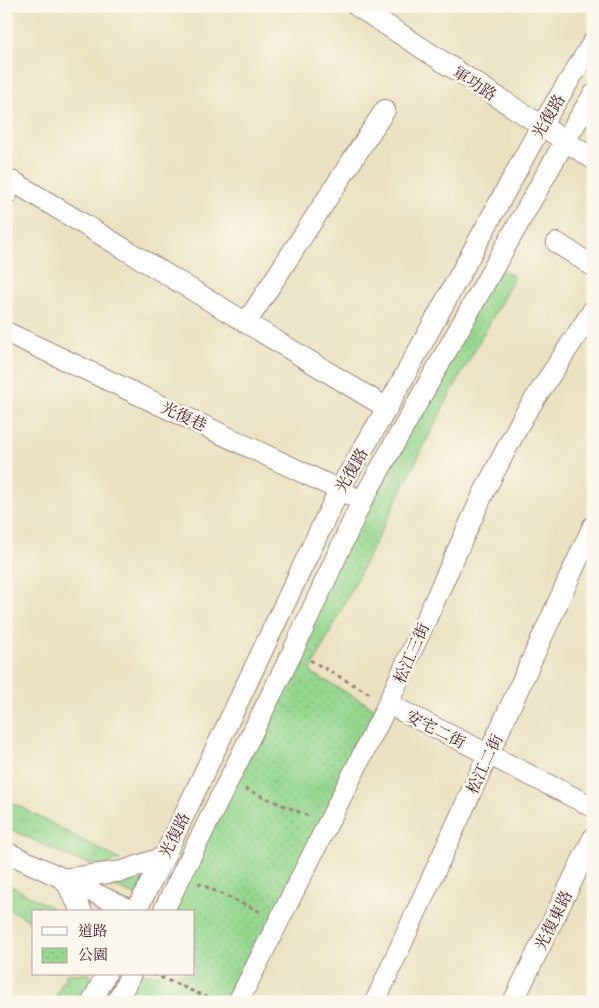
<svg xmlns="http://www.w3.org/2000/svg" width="599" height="1008" viewBox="0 0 599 1008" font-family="'IM FELL French Canon','Noto Serif TC',serif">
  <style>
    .grass { fill: url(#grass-tufts); stroke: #6f7b5c }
    .park { fill: url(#park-dots); stroke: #6f7b5c }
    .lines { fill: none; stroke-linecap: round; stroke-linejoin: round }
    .minor-casing { stroke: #9a8076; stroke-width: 22 }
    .path { stroke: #9a8076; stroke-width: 3; stroke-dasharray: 4 4; stroke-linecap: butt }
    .minor { stroke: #fff; stroke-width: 20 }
    .labels { text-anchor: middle; stroke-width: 5; stroke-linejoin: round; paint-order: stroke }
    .street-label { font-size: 16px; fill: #4a1f2b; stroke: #fbf7ec }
  </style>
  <defs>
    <pattern id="grass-tufts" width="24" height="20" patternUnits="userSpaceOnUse" patternTransform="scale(1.25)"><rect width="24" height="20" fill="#94d78e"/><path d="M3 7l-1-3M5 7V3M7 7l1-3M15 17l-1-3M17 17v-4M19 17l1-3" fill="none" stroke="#81b87b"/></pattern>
    <pattern id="park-dots" width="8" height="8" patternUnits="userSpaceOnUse" patternTransform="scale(1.25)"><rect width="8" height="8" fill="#94d78e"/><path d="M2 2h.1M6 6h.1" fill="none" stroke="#81b87b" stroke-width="1.8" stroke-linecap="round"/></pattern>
  </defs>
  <rect width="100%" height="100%" fill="#fbf7ec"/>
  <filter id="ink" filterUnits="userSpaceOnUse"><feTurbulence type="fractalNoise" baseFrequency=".02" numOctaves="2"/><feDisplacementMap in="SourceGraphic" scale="10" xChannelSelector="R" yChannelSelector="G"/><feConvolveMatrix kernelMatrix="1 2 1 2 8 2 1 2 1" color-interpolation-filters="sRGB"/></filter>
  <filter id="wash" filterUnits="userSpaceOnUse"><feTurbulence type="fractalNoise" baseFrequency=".0096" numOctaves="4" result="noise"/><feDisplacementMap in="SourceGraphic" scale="20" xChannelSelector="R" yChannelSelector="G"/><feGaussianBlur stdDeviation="1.12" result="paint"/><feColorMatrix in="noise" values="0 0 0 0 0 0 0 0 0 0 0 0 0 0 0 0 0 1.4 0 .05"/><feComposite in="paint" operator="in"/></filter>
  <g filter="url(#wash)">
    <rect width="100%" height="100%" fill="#eae2c0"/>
    <!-- grass -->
    <g class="grass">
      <polygon points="13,803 120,860 100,866 75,860 6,827 6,817"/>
      <polygon points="153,868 138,896 102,882"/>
      <polygon points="6,883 59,912 34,912 34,922 6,908"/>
      <polygon points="66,974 90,974 91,984 82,1002 54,1002"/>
    </g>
    <!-- park -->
    <polygon class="park" points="500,269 515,277 447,400 310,672 378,710 232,1002 124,1002 137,974 194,974 194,912 168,912 366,502"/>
  </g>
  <g filter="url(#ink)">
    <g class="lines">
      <!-- minor casing -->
      <g class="minor-casing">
        <g id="minor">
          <polyline points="357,6 593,159"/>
          <polyline points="6,195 14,182 387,408"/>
          <polyline points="557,243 593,266"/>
          <polyline points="246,323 385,110"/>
          <polyline points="6,332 350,495"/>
          <polyline points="388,704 593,807"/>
          <polyline points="6,852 135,912"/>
          <polyline points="62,879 123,871 164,857"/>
          <polyline points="65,880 82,912"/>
          <polyline points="135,912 164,857 339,490 387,408 541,126 593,42"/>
          <polyline points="163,912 293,651 362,501 565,141 593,95"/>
          <polyline points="92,1002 106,974"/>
          <polyline points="117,1002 131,974"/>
          <polyline points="238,1002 384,712 484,492 523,417 593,310"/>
          <polyline points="375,1002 593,526"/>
          <polyline points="513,1002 593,838"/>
        </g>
      </g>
      <!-- path -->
      <g class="path">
        <polyline points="310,660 372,695"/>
        <polyline points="245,789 311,817"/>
        <polyline points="198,883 263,913"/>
        <polyline points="153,974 218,1002"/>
      </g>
      <!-- minor -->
      <use href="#minor" class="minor"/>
    </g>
  </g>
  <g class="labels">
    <!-- street labels -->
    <g class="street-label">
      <text transform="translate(475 83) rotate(33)" y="6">軍功路</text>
      <text transform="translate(548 116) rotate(-59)" y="6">光復路</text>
      <text transform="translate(184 416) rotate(25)" y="6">光復巷</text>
      <text transform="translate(351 470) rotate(-60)" y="6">光復路</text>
      <text transform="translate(411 653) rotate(-66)" y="6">松江三街</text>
      <text transform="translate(436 729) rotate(27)" y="6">安宅二街</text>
      <text transform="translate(484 764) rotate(-65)" y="6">松江二街</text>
      <text transform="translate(174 835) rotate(-64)" y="6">光復路</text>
      <text transform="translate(553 920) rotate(-64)" y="6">光復東路</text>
    </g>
  </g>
  <!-- margin -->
  <rect width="599" height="1008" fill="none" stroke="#fbf7ec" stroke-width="25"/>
  <!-- legend -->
  <rect x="32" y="910" width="162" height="65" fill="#fbf7ec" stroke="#b4a19f"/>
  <rect x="42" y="927" width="25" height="8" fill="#ffffff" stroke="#b4a19f"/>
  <text x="78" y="936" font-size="15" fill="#4a1f2b">道路</text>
  <rect x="42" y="948" width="25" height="15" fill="url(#park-dots)" stroke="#b4a19f"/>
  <text x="78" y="960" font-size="15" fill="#4a1f2b">公園</text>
</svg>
